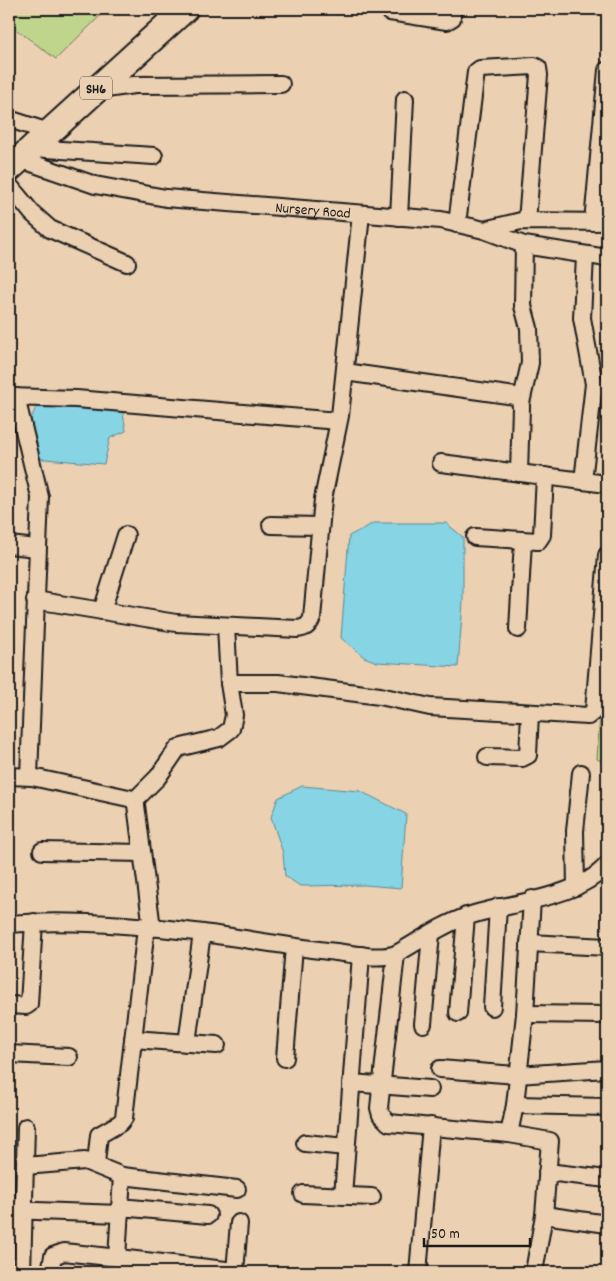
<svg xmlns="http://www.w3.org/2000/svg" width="616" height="1281" viewBox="0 0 616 1281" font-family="Dekko,sans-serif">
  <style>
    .green { fill: #bfd58b; stroke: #6e7854 }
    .water { fill: #86d4e4; stroke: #5c8a94 }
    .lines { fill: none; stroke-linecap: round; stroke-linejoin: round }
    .minor-casing { stroke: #1c1c1c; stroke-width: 20 }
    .primary-casing { stroke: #1c1c1c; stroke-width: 29 }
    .minor { stroke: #ebd0b2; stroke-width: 16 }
    .primary { stroke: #ebd0b2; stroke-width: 25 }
    .labels { text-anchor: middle; stroke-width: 5; stroke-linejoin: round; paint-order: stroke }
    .shield { fill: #ebd0b2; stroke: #5a5249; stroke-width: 1 }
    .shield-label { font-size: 14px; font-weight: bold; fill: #1c1c1c }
    .street-label { font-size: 15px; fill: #1c1c1c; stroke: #ebd0b2 }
  </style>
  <rect width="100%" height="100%" fill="#ebd0b2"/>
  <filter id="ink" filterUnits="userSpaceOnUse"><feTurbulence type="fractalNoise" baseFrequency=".02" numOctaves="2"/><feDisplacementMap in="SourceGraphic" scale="10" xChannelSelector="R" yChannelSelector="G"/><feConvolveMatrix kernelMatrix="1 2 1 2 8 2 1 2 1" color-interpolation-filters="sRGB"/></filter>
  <g filter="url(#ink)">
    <!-- green -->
    <g class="green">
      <polygon points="9,9 107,9 56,59 9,24"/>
      <polygon points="603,669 607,669 607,764 597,759"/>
    </g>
    <!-- water -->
    <g class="water">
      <polygon points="37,405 122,408 126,431 110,438 104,464 33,458 24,435"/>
      <polygon points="374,523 446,523 463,537 463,602 458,667 377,662 364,657 341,638 349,536"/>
      <polygon points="302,786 360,791 406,814 401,888 365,885 300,886 285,876 283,853 271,817 278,798"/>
    </g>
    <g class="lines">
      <!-- minor casing -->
      <g class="minor-casing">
        <g id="minor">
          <polyline points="390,12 447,21 452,18 452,9"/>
          <polyline points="99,90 134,85 281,84"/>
          <polyline points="9,119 49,132"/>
          <polyline points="31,148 154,156"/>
          <path id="s1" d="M 20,159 L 95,185 L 166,198 L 441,220 L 484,230 L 524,245 L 607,258"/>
          <polyline points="9,185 32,213 50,229 127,263"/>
          <polyline points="399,217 405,99"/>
          <polyline points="593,222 607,70"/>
          <polyline points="457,224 476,72 480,69 534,66 538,68 539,75 527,221"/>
          <polyline points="484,230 521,221 607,222"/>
          <polyline points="345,372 515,396 520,400 521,407 519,473"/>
          <polyline points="9,397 76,399 338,421"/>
          <polyline points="16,397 40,497 29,776"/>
          <polyline points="521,403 530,363 529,328 523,306 524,245"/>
          <polyline points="441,463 607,484"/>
          <polyline points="583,481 594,384 582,318 585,256"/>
          <polyline points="271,525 320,526"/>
          <polyline points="475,537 538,541 542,535 545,476"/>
          <polyline points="9,545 37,548"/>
          <path d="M 35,600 L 176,623 L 297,629 C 305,628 309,626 312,618 L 323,499 L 340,416 L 361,214"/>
          <polyline points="102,611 126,535"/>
          <polyline points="518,629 523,541"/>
          <polyline points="229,683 278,683 380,696 430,707 588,716 594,711 607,555"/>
          <polyline points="487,757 522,758 528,755 530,713"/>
          <polyline points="9,776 32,777 133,799 136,805 152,928"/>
          <polyline points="134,801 158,777 178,748 219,738 231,729 234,715 229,683 226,626"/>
          <polyline points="42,851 142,853"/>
          <polyline points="576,887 575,831 581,773"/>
          <polyline points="532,899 525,1014 515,1105 607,1107"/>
          <path d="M 9,924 C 73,919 140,925 203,933 C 247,939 291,947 336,952 C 354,954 378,960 396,954 C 419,941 443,924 468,916 C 510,902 577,899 607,865"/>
          <polyline points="529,943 607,947"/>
          <polyline points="396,954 379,1108 381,1115 389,1123 509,1134 550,1141 544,1215 534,1272"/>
          <polyline points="9,1005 26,1006 29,1004 34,922"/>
          <polyline points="492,1007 498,907"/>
          <polyline points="458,1013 466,916"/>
          <polyline points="525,1014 607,1015"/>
          <polyline points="423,1024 431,934"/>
          <polyline points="133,1039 217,1045"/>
          <polyline points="187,1043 202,933"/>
          <polyline points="9,1054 69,1057"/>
          <polyline points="285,1058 294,947"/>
          <polyline points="440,1069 517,1075 607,1069"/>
          <polyline points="351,1083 430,1089"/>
          <polyline points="509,1134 515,1105"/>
          <polyline points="305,1143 346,1147"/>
          <polyline points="96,1163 99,1135 120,1123 124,1118 146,928"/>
          <polyline points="25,1166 85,1161 122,1176 237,1189"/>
          <polyline points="547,1172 607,1179"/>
          <polyline points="303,1194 372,1197"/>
          <polyline points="343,1196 361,955"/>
          <polyline points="120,1207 208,1215"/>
          <polyline points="9,1210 120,1214"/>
          <polyline points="544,1215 607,1224"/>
          <polyline points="117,1258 122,1176"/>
          <polyline points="22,1272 26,1127"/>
          <polyline points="50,1272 53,1256 64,1252 235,1271"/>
          <polyline points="235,1272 239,1223"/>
          <polyline points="418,1272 431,1126"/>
        </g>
      </g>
      <!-- primary casing -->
      <g class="primary-casing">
        <polyline id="primary" points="9,169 185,9"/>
      </g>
      <!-- minor -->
      <use href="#minor" class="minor"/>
      <!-- primary -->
      <use href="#primary" class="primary"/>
    </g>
  </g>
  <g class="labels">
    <!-- shield labels -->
    <rect class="shield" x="80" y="76.5" width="32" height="23" rx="4"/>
    <g class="shield-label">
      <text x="96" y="93">SH6</text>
    </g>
    <!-- street labels -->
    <g class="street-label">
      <text dy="5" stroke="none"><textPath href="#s1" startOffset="299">Nursery Road</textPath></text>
    </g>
  </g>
  <!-- margin -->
  <rect width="616" height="1281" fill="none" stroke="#ebd0b2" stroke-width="30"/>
  <rect x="15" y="15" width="586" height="1251" fill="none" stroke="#1c1c1c" stroke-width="2" filter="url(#ink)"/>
  <!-- scale -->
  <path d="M424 1238v8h106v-8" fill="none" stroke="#1c1c1c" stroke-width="2.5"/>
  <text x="431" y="1238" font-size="15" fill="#1c1c1c" stroke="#ebd0b2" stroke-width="4" paint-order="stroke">50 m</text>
</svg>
